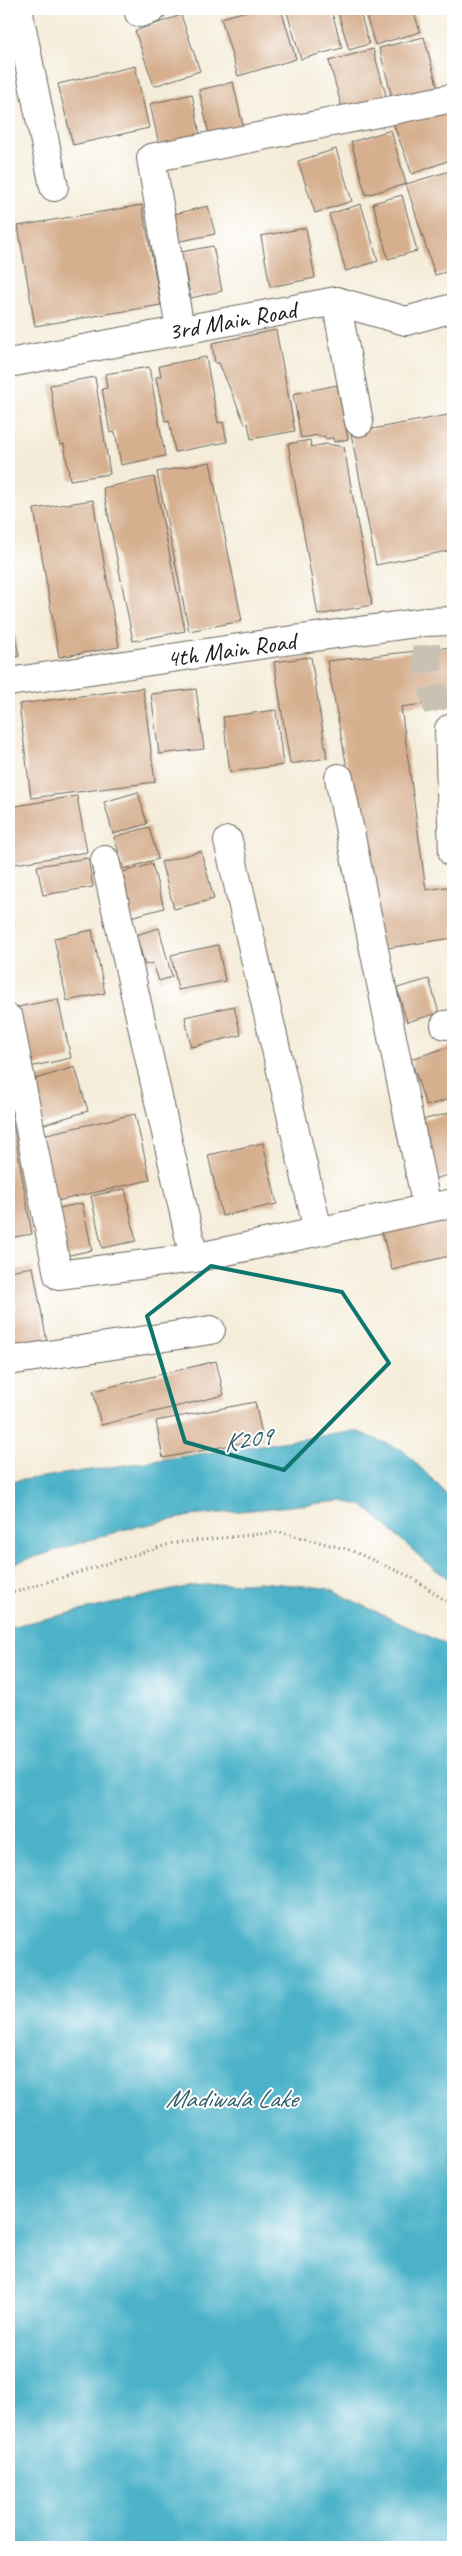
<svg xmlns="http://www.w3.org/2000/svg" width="462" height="2556" viewBox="0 0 462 2556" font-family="Caveat,sans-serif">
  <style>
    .water { fill: #4bb2c9; stroke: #346772 }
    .building { fill: #d6af8e }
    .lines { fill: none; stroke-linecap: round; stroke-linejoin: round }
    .minor-tunnel { stroke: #c9c2b2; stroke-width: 28; stroke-dasharray: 28 14; stroke-linecap: butt }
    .minor-casing { stroke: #68655e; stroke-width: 30 }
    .path { stroke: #68655e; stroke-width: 3; stroke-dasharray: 1 4; stroke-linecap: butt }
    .minor { stroke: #fff; stroke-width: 28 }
    .marked { fill: none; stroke: #0f766e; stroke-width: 4; stroke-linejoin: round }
    .labels { text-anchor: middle; stroke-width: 4; stroke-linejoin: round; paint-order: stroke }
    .street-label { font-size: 25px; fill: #1c1c1c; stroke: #fff }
    .water-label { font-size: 26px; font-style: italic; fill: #31606a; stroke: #fff }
  </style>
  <rect width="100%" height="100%" fill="#fff"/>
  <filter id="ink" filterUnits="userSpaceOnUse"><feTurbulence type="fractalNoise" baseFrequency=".02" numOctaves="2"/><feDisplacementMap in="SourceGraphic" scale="10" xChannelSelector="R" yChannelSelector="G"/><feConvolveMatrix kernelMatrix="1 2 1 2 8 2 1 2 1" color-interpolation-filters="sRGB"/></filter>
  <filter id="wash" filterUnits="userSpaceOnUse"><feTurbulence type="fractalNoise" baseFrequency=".0096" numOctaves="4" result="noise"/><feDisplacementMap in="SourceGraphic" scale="20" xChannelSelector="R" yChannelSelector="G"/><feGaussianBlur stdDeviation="1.12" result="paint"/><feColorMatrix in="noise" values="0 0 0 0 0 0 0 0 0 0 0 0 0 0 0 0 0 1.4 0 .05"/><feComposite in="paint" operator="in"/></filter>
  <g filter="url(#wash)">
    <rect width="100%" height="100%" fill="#f4ecd8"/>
    <!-- water -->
    <g class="water">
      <polygon points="356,1431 403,1450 440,1487 453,1504 453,1582 429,1565 364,1506 342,1501 190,1516 122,1530 9,1565 9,1482"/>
      <polygon points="259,1582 326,1588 453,1648 453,2547 9,2547 9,1627 190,1586"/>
    </g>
    <g id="blocks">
      <!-- building -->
      <g class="building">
        <polygon points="254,9 281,9 296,59 238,76 221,18"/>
        <polygon points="286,9 331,9 342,48 301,59"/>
        <polygon points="337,9 359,9 369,44 349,50"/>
        <polygon points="364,9 413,9 420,32 375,45"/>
        <polygon points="181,15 200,71 154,86 135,31"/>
        <polygon points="424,37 440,96 395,108 379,48"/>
        <polygon points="373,49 389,106 345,119 329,61"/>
        <polygon points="135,66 149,128 73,145 58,84"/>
        <polygon points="233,82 245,135 211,143 199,90"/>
        <polygon points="192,94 201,140 160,149 150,104"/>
        <polygon points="449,103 453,116 453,159 412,174 393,123"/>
        <polygon points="391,130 406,184 366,195 351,142"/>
        <polygon points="336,149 352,201 315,213 298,161"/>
        <polygon points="453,170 453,270 435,275 406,184"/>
        <polygon points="402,195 417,251 388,259 373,203"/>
        <polygon points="361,204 378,261 346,271 329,214"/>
        <polygon points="142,205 161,305 35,326 18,226"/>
        <polygon points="208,206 215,234 172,243 166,216"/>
        <polygon points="306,228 315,278 270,287 261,236"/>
        <polygon points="213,246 222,291 191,298 181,252"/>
        <polygon points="276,330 295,431 251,439 248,423 245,424 219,363 215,363 212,343"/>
        <polygon points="206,357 218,423 223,422 227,442 175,452 169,420 165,421 156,377 161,376 159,366"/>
        <polygon points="149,367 165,456 121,465 115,432 110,433 102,389 107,388 105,374"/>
        <polygon points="95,377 110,474 70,480 64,444 60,445 50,385"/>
        <polygon points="337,385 348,439 334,442 333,438 325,439 325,436 319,437 318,435 301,438 293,394"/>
        <polygon points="453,414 453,550 376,565 351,433"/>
        <polygon points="310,440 311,447 326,444 344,447 372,605 318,615 288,444"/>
        <polygon points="210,462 242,621 189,631 157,472"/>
        <polygon points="154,477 185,631 133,641 103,488"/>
        <polygon points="93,500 119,647 59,657 34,509"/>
        <polygon points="10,610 19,656 9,658 9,611"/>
        <polygon points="453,647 453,700 401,707 426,890 453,886 453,938 381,949 327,661"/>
        <polygon points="311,657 327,758 290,764 274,662"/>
        <polygon points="143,688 155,782 31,798 19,704"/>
        <polygon points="196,689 204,749 159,754 151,694"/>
        <polygon points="276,710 283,765 230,772 223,717"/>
        <polygon points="138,792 147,824 113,834 104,802"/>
        <polygon points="77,796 87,852 9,865 9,807"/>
        <polygon points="149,827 158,859 124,869 114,837"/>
        <polygon points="201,851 214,899 174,909 161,862"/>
        <polygon points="88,858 93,887 43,895 37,866"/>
        <polygon points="152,864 164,908 127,918 116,874"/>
        <polygon points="159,928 172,977 159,981 153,963 145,965 136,935"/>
        <polygon points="92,930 105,993 67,1001 54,938"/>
        <polygon points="218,945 225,981 178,990 171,955"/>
        <polygon points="429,979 439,1013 407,1022 397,988"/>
        <polygon points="58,999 71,1058 25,1068 13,1008"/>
        <polygon points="234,1006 241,1035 191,1047 185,1017"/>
        <polygon points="452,1046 453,1098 426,1106 411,1059"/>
        <polygon points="75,1067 88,1111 38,1126 25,1082"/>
        <polygon points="9,1101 32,1234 9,1238"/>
        <polygon points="453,1112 453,1174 433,1179 418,1121"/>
        <polygon points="135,1114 150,1180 53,1202 38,1136"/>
        <polygon points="263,1143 277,1204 222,1216 208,1155"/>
        <polygon points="125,1189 136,1241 102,1248 91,1196"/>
        <polygon points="82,1203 92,1250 61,1257 51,1210"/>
        <polygon points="446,1207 453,1237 453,1255 392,1270 380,1224"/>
        <polygon points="33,1267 47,1342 9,1348 9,1271"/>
        <polygon points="216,1361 224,1395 101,1425 93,1391"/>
        <polygon points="255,1402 263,1439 163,1458 156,1421"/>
        <polygon points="453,1430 453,1447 449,1431"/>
      </g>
    </g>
  </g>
  <g filter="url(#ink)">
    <use href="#blocks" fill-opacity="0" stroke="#68655e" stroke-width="1"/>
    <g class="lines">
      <!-- minor-tunnel -->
      <polyline class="minor-tunnel" points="426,645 428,667 438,711"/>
      <!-- minor casing -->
      <g class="minor-casing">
        <g id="minor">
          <polyline points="18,9 54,187"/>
          <polyline points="139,13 152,9"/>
          <polyline points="336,301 359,422"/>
          <polyline points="180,329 151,158 453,98"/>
          <polyline points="9,363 336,301 406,321 453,308"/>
          <polyline points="9,682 286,641 424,622 453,621"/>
          <polyline points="449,729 453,853"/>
          <polyline points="339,778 427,1208"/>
          <polyline points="228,841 318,1231"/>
          <polyline points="105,860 194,1258"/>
          <polyline points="9,1019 58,1275 194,1258 453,1203"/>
          <polyline points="445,1025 453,1024"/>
          <polyline points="9,1361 211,1330"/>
        </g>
      </g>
      <!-- path -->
      <polyline class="path" points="9,1594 173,1543 279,1532 350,1550 411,1577 453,1606"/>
      <!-- minor -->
      <use href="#minor" class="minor"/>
    </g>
  </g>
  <!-- marked area -->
  <path class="marked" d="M 211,1266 L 342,1292 L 389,1363 L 284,1470 L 185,1442 L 147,1316 Z"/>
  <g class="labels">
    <!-- street labels -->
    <g class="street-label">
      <text transform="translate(232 320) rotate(-10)" y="9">3rd Main Road</text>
      <text transform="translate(231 649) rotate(-8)" y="9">4th Main Road</text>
    </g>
    <!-- water labels -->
    <g class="water-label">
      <text transform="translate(247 1439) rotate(-9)" y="9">K209</text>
      <text x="231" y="2107">Madiwala Lake</text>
    </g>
  </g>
  <!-- margin -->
  <rect width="462" height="2556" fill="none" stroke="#fff" stroke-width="30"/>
</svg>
